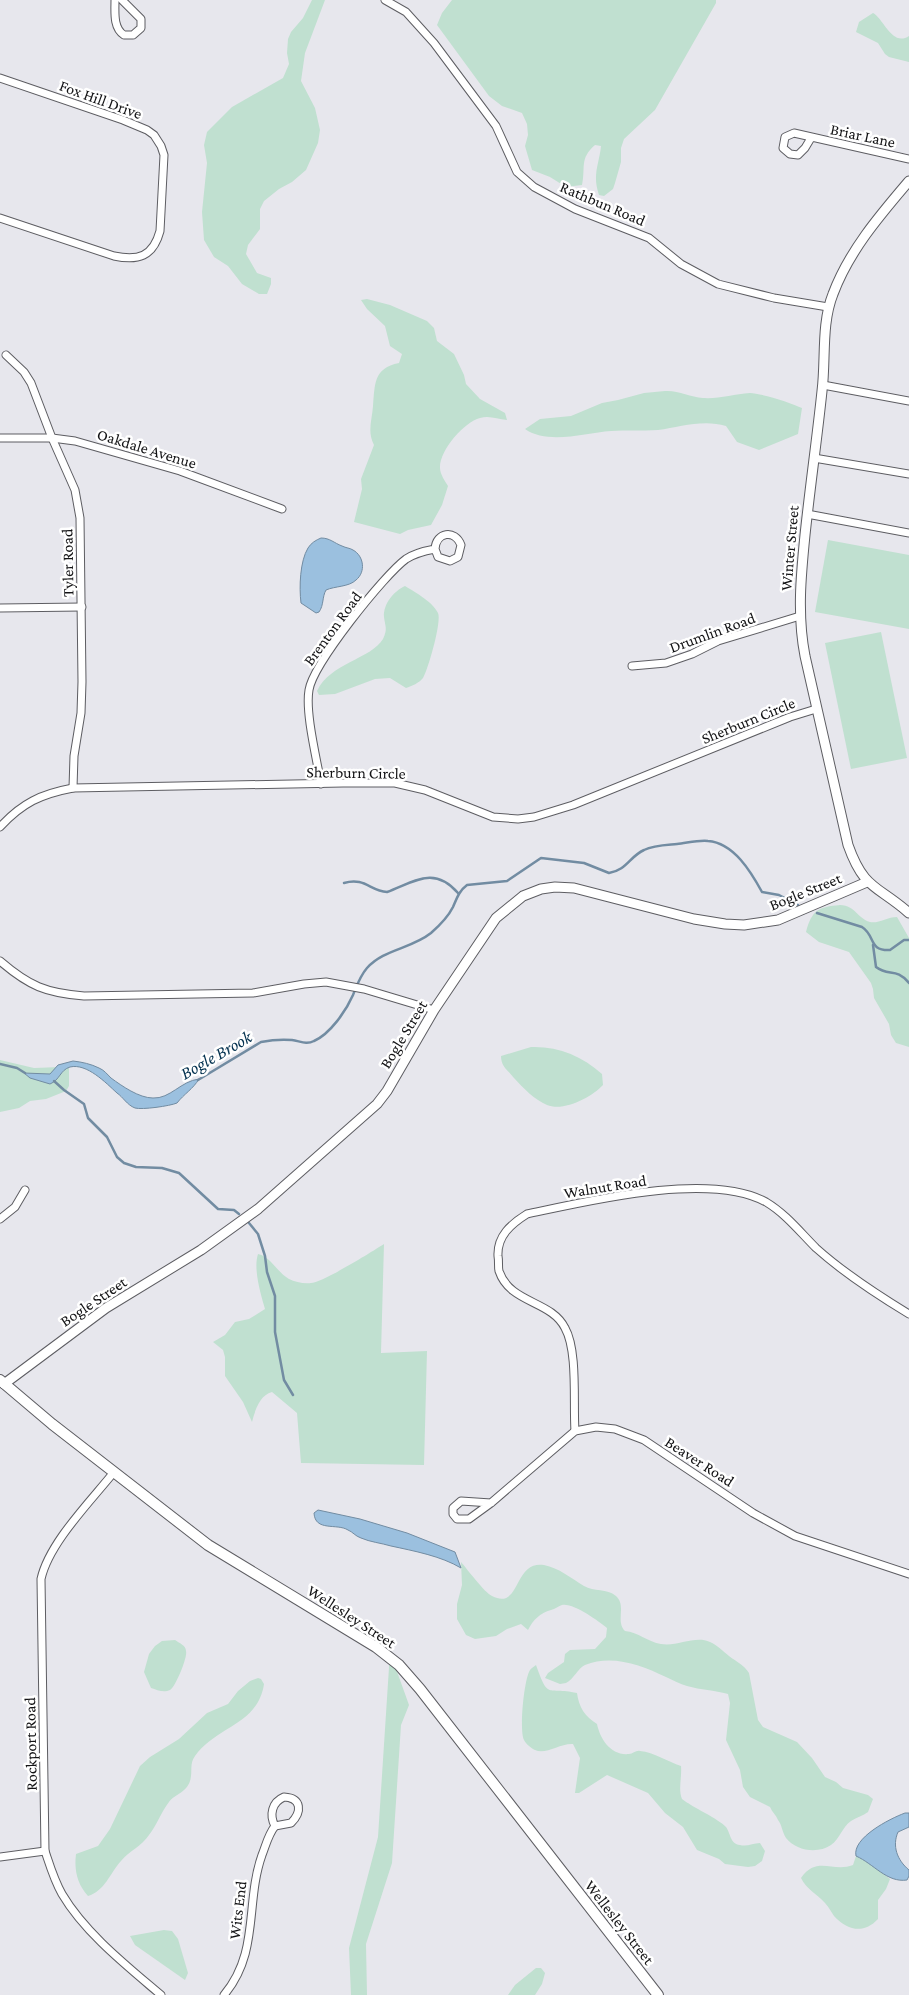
<svg xmlns="http://www.w3.org/2000/svg" width="909" height="1995" viewBox="0 0 909 1995" font-family="'Crimson Pro',serif">
  <style>
    .green { fill: #c0e0d0 }
    .water { fill: #9bc0df; stroke: #728ca2 }
    .lines { fill: none; stroke-linecap: round; stroke-linejoin: round }
    .stream { stroke: #728ca2; stroke-width: 2.5 }
    .minor-casing { stroke: #5d5d62; stroke-width: 9 }
    .tertiary-casing { stroke: #5d5d62; stroke-width: 11 }
    .secondary-casing { stroke: #5d5d62; stroke-width: 12 }
    .minor { stroke: #fff; stroke-width: 7 }
    .tertiary { stroke: #fff; stroke-width: 9 }
    .secondary { stroke: #fff; stroke-width: 10 }
    .labels { text-anchor: middle; stroke-width: 5; stroke-linejoin: round; paint-order: stroke }
    .street-label { font-size: 16px; fill: #131315; stroke: #fff }
    .water-label { font-size: 18px; font-style: italic; fill: #02304e; stroke: #fff }
  </style>
  <rect width="100%" height="100%" fill="#e7e7ed"/>
  <!-- green -->
  <g class="green">
    <polygon points="312,0 325,0 305,53 301,81 315,108 320,130 318,143 306,170 292,182 279,189 264,201 260,209 260,229 248,245 246,254 257,273 271,278 271,284 267,294 259,294 242,284 228,266 214,257 204,240 202,212 207,163 204,145 207,132 232,107 283,78 289,64 287,53 288,39 291,32 303,18"/>
    <path d="M 452,0 L 716,0 L 716,3 L 655,110 L 624,139 L 621,148 L 621,162 L 615,183 L 613,189 L 604,196 L 599,195 C 592,175 599,165 601,146 L 595,145 C 579,159 586,167 582,185 L 566,187 L 550,177 L 532,170 L 525,146 L 528,135 L 527,124 L 522,113 L 502,106 L 489,96 L 437,25 L 442,13 Z"/>
    <path d="M 873,13 C 884,19 892,47 909,36 L 909,62 L 889,57 L 885,54 L 878,43 L 856,32 L 859,22 Z"/>
    <path d="M 367,299 L 390,305 L 427,321 L 434,328 L 437,341 L 454,354 L 464,375 L 466,384 L 480,399 L 505,413 L 507,420 C 497,419 489,415 480,418 C 464,422 439,451 440,468 C 440,474 445,481 448,486 L 442,505 L 431,525 L 408,530 L 400,534 L 354,522 L 362,489 L 361,479 L 374,445 C 367,432 372,420 373,406 C 375,385 373,368 399,363 L 402,354 L 390,346 L 385,326 L 367,309 L 361,300 Z"/>
    <path d="M 665,391 C 678,390 690,397 703,398 C 719,399 734,394 750,393 C 760,393 792,403 802,408 L 798,434 L 759,450 L 737,442 L 726,426 C 703,419 680,427 658,430 C 642,431 627,430 611,431 C 585,433 548,445 525,429 L 540,419 L 571,416 L 602,403 L 618,400 L 644,393 Z"/>
    <polygon points="828,540 909,555 909,629 815,612"/>
    <path d="M 405,586 C 415,592 433,602 438,613 C 442,621 428,670 423,678 C 419,683 412,686 406,688 L 390,678 L 375,679 L 335,694 L 319,695 L 317,691 C 330,663 371,659 383,639 C 388,629 385,626 384,617 C 383,604 394,591 405,586 Z"/>
    <polygon points="881,632 907,758 851,769 825,643"/>
    <path d="M 840,905 C 856,906 857,918 870,922 C 878,924 887,917 897,917 L 909,938 L 909,1047 L 896,1043 L 891,1035 L 889,1024 L 874,998 L 873,989 L 871,983 L 849,952 L 819,942 L 806,932 C 812,910 818,907 840,905 Z"/>
    <path d="M 531,1047 C 558,1046 582,1056 602,1074 L 603,1085 C 592,1097 564,1112 547,1105 C 535,1100 523,1088 514,1078 C 508,1070 501,1067 501,1056 Z"/>
    <polygon points="0,1060 34,1068 60,1067 69,1068 69,1086 66,1091 46,1099 30,1101 19,1108 0,1112"/>
    <path d="M 384,1244 L 381,1353 L 427,1351 L 424,1465 L 301,1463 L 297,1413 L 272,1392 C 260,1395 255,1410 252,1422 L 243,1402 L 225,1376 L 225,1357 L 223,1350 L 213,1342 L 225,1335 L 235,1322 L 249,1319 L 265,1309 C 261,1295 253,1269 258,1254 C 271,1257 277,1272 289,1279 C 295,1282 304,1284 311,1283 C 322,1283 373,1251 384,1244 Z"/>
    <path d="M 461,1562 C 468,1570 484,1592 492,1596 C 521,1611 513,1560 544,1565 C 559,1568 571,1578 584,1586 C 594,1592 607,1588 616,1596 C 627,1606 615,1621 625,1631 C 638,1632 648,1642 661,1644 C 677,1647 695,1635 710,1642 C 717,1645 723,1651 729,1656 C 737,1662 744,1665 749,1673 L 758,1720 L 763,1727 L 797,1742 L 812,1758 L 825,1777 L 836,1782 L 843,1788 L 868,1795 L 873,1799 L 868,1812 C 863,1816 857,1817 851,1821 C 842,1827 840,1839 831,1845 C 818,1854 796,1851 786,1838 C 782,1832 782,1825 778,1820 C 776,1815 772,1812 770,1807 L 750,1797 L 743,1787 L 740,1770 L 726,1740 L 730,1703 L 728,1694 C 714,1690 701,1690 687,1686 C 680,1684 673,1680 666,1677 C 641,1665 612,1654 585,1665 C 578,1668 574,1679 566,1683 L 560,1684 L 545,1678 L 548,1673 L 564,1662 L 565,1654 L 570,1650 L 595,1649 L 606,1637 L 607,1628 C 598,1621 574,1603 562,1605 C 559,1606 555,1609 551,1610 C 540,1613 533,1620 528,1630 L 521,1624 L 507,1629 L 496,1636 L 475,1639 L 466,1635 L 457,1619 L 457,1604 L 462,1585 Z"/>
    <path d="M 175,1640 C 179,1643 186,1645 186,1651 C 188,1657 175,1688 170,1690 C 164,1693 157,1690 151,1688 L 144,1672 L 149,1654 L 155,1646 L 162,1641 Z"/>
    <polygon points="390,1652 409,1705 401,1725 392,1863 366,1944 367,1995 351,1995 349,1948 378,1837"/>
    <path d="M 536,1665 C 549,1701 546,1686 577,1693 C 579,1708 585,1716 597,1724 C 600,1739 611,1756 629,1754 C 633,1754 636,1750 640,1751 C 654,1752 668,1762 681,1766 C 682,1778 678,1789 682,1799 C 692,1807 719,1819 726,1827 C 731,1834 730,1844 740,1845 C 747,1847 753,1843 760,1843 L 765,1851 L 762,1861 L 755,1866 L 748,1867 L 725,1864 L 719,1859 L 697,1850 L 683,1827 L 665,1813 L 648,1793 L 607,1775 L 579,1793 L 575,1793 L 580,1758 L 573,1744 C 560,1743 546,1755 535,1750 C 531,1748 526,1744 524,1740 C 519,1730 524,1679 530,1670 C 531,1668 534,1667 536,1665 Z"/>
    <path d="M 258,1678 L 261,1679 L 264,1684 C 258,1725 216,1726 195,1756 C 189,1764 193,1772 190,1781 C 186,1793 175,1794 169,1802 C 161,1812 157,1825 149,1835 C 142,1846 129,1851 121,1861 C 110,1873 105,1891 88,1896 C 77,1884 74,1870 76,1854 L 98,1846 L 110,1829 L 140,1766 L 150,1757 L 179,1739 L 207,1713 L 228,1704 L 238,1691 L 250,1681 Z"/>
    <path d="M 856,1856 L 870,1863 L 890,1879 L 886,1889 L 878,1900 L 878,1919 C 864,1934 848,1931 834,1916 C 831,1912 829,1907 825,1903 C 817,1894 806,1889 801,1878 C 817,1855 833,1873 853,1865 Z"/>
    <polygon points="164,1930 172,1931 178,1939 188,1973 185,1980 135,1945 130,1936"/>
    <polygon points="536,1968 541,1968 545,1973 542,1984 535,1995 508,1995 515,1985"/>
  </g>
  <!-- water -->
  <g class="water">
    <path d="M 321,538 C 330,538 334,543 342,546 C 346,548 350,548 353,550 C 364,556 366,572 356,580 C 349,587 335,586 326,590 C 322,597 324,605 319,612 L 316,613 L 301,603 C 299,587 300,561 308,548 C 311,543 316,540 321,538 Z"/>
    <path d="M 73,1061 C 82,1062 91,1064 99,1068 C 104,1070 107,1074 111,1078 C 122,1086 139,1098 153,1098 C 170,1099 181,1081 199,1079 C 193,1089 184,1094 177,1103 C 170,1106 142,1110 135,1108 C 127,1105 123,1097 117,1093 C 106,1083 87,1063 70,1067 C 60,1070 60,1080 50,1084 L 30,1078 L 24,1073 L 50,1074 L 58,1065 Z"/>
    <path d="M 318,1510 L 360,1519 L 407,1533 L 455,1552 L 461,1568 C 441,1556 414,1551 391,1546 C 381,1543 370,1542 361,1538 C 355,1536 353,1532 348,1530 C 337,1523 315,1532 314,1513 Z"/>
    <path d="M 905,1813 L 909,1813 L 909,1827 L 898,1832 C 892,1846 897,1860 909,1870 L 909,1876 L 907,1880 C 887,1883 874,1864 856,1856 C 852,1838 889,1819 905,1813 Z"/>
  </g>
  <g class="lines">
    <!-- stream -->
    <g class="stream">
      <path d="M 344,883 C 365,877 370,891 387,892 C 414,882 434,865 458,893"/>
      <path d="M 817,913 L 862,927 C 876,936 868,951 890,950 L 904,940 L 909,940"/>
      <path d="M 873,945 L 876,967 C 889,977 896,967 909,983"/>
      <polyline points="0,1064 17,1068 25,1073"/>
      <path d="M 198,1080 L 261,1042 C 271,1040 281,1039 292,1040 C 300,1041 306,1045 314,1041 C 330,1034 346,1011 353,995 C 357,985 360,976 367,968 C 384,949 411,949 431,933 C 439,926 448,917 453,907 C 457,898 459,891 467,885 L 507,881 L 541,858 L 584,863 L 609,873 C 627,870 629,857 644,850 C 654,845 666,845 677,844 C 687,843 698,840 708,841 C 734,843 751,872 762,892 L 779,895 L 798,905"/>
      <polyline points="54,1081 64,1090 84,1104 88,1118 107,1137 117,1157 124,1163 136,1167 162,1168 179,1173 218,1209 234,1210 239,1214"/>
      <polyline points="249,1223 258,1234 265,1256 267,1272 275,1296 275,1332 284,1380 293,1395"/>
    </g>
    <!-- minor casing -->
    <g class="minor-casing">
      <g id="minor">
        <path d="M 115,0 C 115,12 113,28 124,35 L 133,35 L 141,28 L 141,19 L 122,0"/>
        <polyline points="385,0 406,12 434,43 496,126 517,172 534,187 575,209 649,238 681,264 718,284 774,298 828,307"/>
        <path d="M 0,78 L 123,120 L 147,130 L 154,135 L 161,146 L 164,155 L 160,231 C 153,257 138,261 114,256 L 0,218"/>
        <polyline points="811,138 805,148 798,155 790,154 783,148 785,137 794,133 909,159"/>
        <polyline points="6,355 24,372 31,383 52,438 75,490 80,518 82,682 81,713 74,756 73,788"/>
        <polyline points="823,385 909,401"/>
        <polyline points="0,438 52,438 75,441 180,471 282,509"/>
        <polyline points="814,458 909,474"/>
        <polyline points="807,514 909,533"/>
        <polyline points="0,608 82,607"/>
        <polyline points="632,666 666,663 692,654 718,641 800,616"/>
        <path d="M 321,784 C 317,760 305,713 309,690 C 313,664 384,575 406,559 C 415,553 424,551 435,549 L 438,557 L 450,561 L 458,557 L 461,545 C 455,529 436,532 435,549"/>
        <path d="M 0,827 C 22,803 41,794 73,788 L 343,783 L 395,783 L 425,790 L 493,817 L 518,819 L 534,817 L 573,805 L 790,717 L 816,709"/>
        <path d="M 0,961 C 29,986 46,993 84,996 L 253,993 L 304,984 L 326,982 L 364,989 L 434,1010"/>
        <polyline points="0,1219 15,1207 25,1190"/>
        <path d="M 575,1431 C 573,1403 578,1351 565,1328 C 551,1300 510,1304 499,1271 C 498,1267 499,1261 498,1256 C 497,1236 511,1224 527,1214 C 588,1201 710,1171 766,1202 C 786,1214 800,1232 816,1248 C 845,1274 876,1294 909,1314"/>
        <path d="M 114,1472 C 90,1502 49,1543 41,1579 L 45,1851 C 50,1866 54,1880 62,1894 C 85,1933 127,1966 161,1995"/>
        <polyline points="491,1503 461,1501 453,1508 453,1514 457,1519 469,1519 491,1503 575,1431 596,1427 615,1429 644,1440 753,1513 795,1536 909,1574"/>
        <path d="M 284,1797 C 302,1798 302,1812 291,1823 L 275,1826 C 269,1815 272,1802 284,1797 Z"/>
        <polyline points="0,1857 45,1851"/>
        <path d="M 224,1995 C 260,1952 245,1903 262,1855 C 266,1845 268,1835 275,1826"/>
      </g>
    </g>
    <!-- tertiary casing -->
    <g class="tertiary-casing">
      <g id="tertiary">
        <path d="M 909,181 C 880,215 849,251 833,294 C 821,324 826,360 822,391 C 817,439 810,487 805,535 C 801,575 797,615 805,656 L 848,845 C 864,890 877,885 909,913"/>
        <polyline points="4,1384 106,1308 201,1250 258,1209 377,1104 387,1091 434,1010 496,918 523,896 541,889 555,887 574,888 694,919 725,924 744,925 778,920 867,882"/>
      </g>
    </g>
    <!-- secondary casing -->
    <g class="secondary-casing">
      <polyline id="secondary" points="0,1380 52,1424 208,1545 376,1647 399,1665 420,1689 658,1995"/>
    </g>
    <!-- minor -->
    <use href="#minor" class="minor"/>
    <!-- tertiary -->
    <use href="#tertiary" class="tertiary"/>
    <!-- secondary -->
    <use href="#secondary" class="secondary"/>
  </g>
  <g class="labels">
    <!-- street labels -->
    <g class="street-label">
      <text transform="translate(101 99) rotate(20)" y="6">Fox Hill Drive</text>
      <text transform="translate(863 135) rotate(12)" y="6">Briar Lane</text>
      <text transform="translate(603 203) rotate(23)" y="6">Rathbun Road</text>
      <text transform="translate(147 448) rotate(17)" y="6">Oakdale Avenue</text>
      <text transform="translate(789 548) rotate(-85)" y="6">Winter Street</text>
      <text transform="translate(67 563) rotate(-91)" y="6">Tyler Road</text>
      <text transform="translate(332 628) rotate(-54)" y="6">Brenton Road</text>
      <text transform="translate(712 632) rotate(-20)" y="6">Drumlin Road</text>
      <text transform="translate(748 720) rotate(-22)" y="6">Sherburn Circle</text>
      <text transform="translate(356 772) rotate(1)" y="6">Sherburn Circle</text>
      <text transform="translate(805 891) rotate(-22)" y="6">Bogle Street</text>
      <text transform="translate(403 1034) rotate(-59)" y="6">Bogle Street</text>
      <text transform="translate(605 1186) rotate(-9)" y="6">Walnut Road</text>
      <text transform="translate(93 1301) rotate(-34)" y="6">Bogle Street</text>
      <text transform="translate(700 1461) rotate(33)" y="6">Beaver Road</text>
      <text transform="translate(352 1616) rotate(33)" y="6">Wellesley Street</text>
      <text transform="translate(30 1744) rotate(-91)" y="6">Rockport Road</text>
      <text transform="translate(237 1910) rotate(-83)" y="6">Wits End</text>
      <text transform="translate(620 1922) rotate(52)" y="6">Wellesley Street</text>
    </g>
    <!-- water labels -->
    <g class="water-label">
      <text transform="translate(216 1055) rotate(-30)" y="6">Bogle Brook</text>
    </g>
  </g>
</svg>
